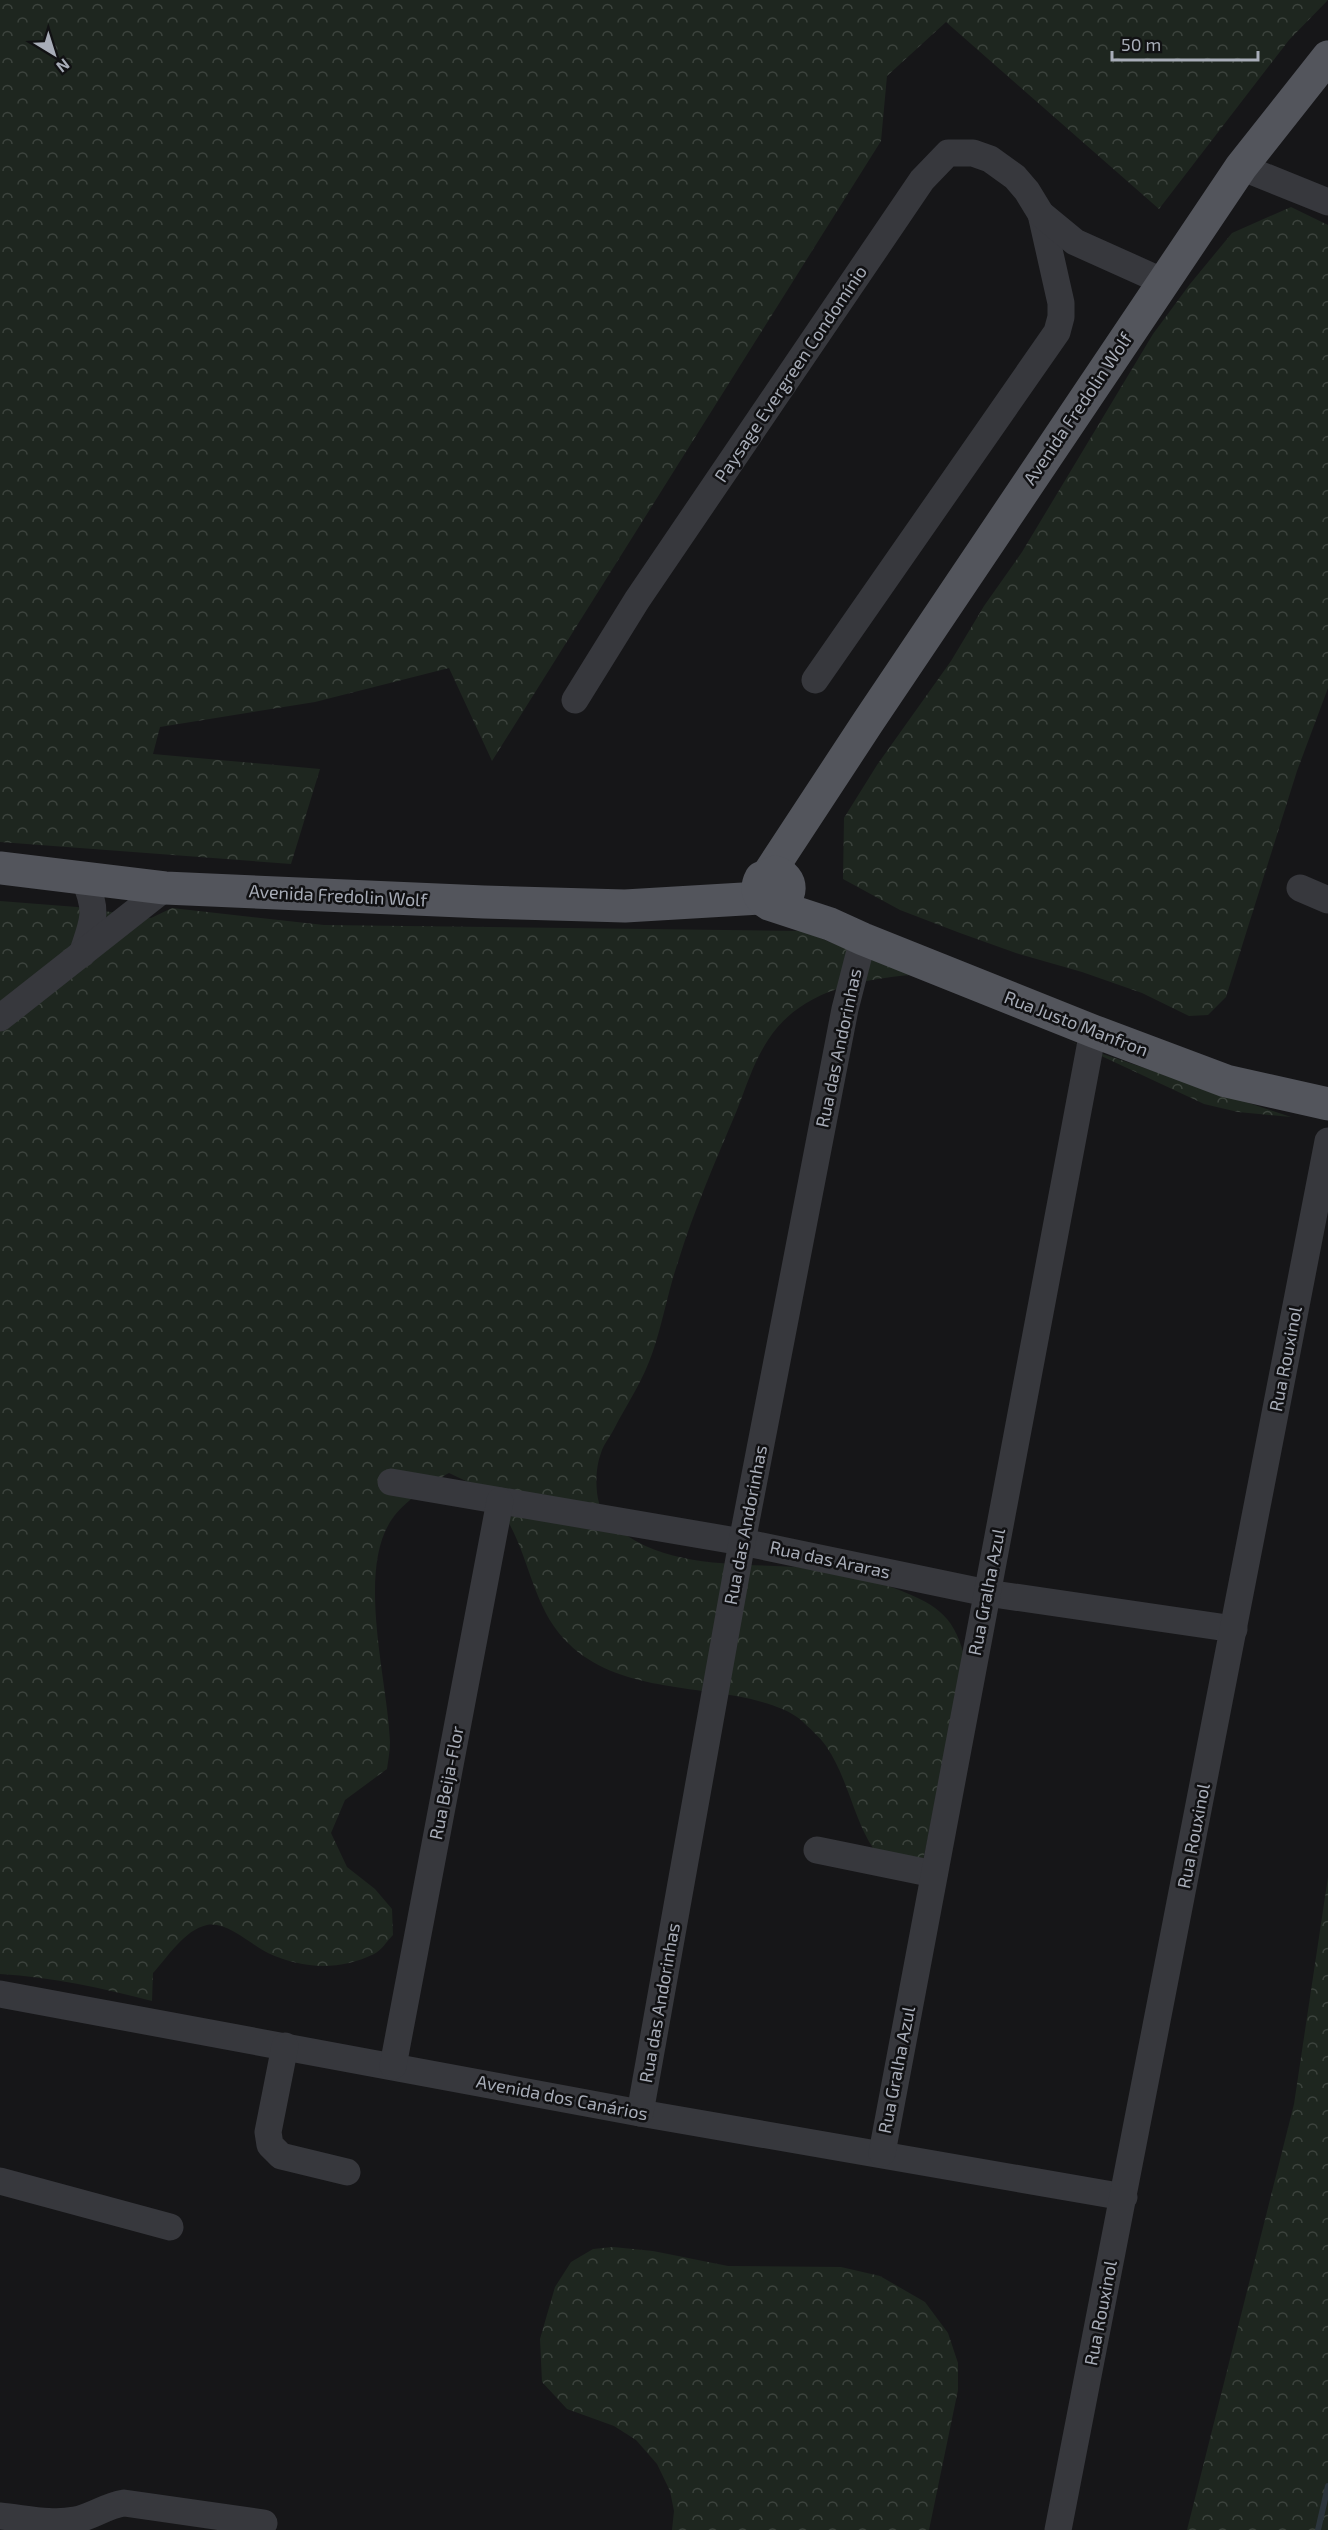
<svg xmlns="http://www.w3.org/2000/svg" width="1328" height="2530" viewBox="0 0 1328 2530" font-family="'Exo 2',sans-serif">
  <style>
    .forest { fill: url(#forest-crowns) }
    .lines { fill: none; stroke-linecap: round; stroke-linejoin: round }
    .stream { stroke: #2c353c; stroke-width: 6 }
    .minor { stroke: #37383d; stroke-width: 27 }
    .major { stroke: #53555c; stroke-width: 33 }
    .labels { text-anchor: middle; stroke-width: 5; stroke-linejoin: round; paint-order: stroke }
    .street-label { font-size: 18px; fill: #a8adb8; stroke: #111113 }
  </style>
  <defs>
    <pattern id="forest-crowns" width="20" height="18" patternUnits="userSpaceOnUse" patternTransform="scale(1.5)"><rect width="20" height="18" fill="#1e261f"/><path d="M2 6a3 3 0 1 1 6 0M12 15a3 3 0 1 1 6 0" fill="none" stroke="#3c433d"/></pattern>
  </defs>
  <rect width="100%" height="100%" fill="#161618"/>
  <!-- forest -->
  <g class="forest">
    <polygon points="0,0 1328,0 1289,40 1159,209 946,22 887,76 881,141 492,761 449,668 315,702 160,727 153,754 320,769 291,864 0,842"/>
    <polygon points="1291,207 1328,225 1328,688 1297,771 1226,997 1208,1015 1189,1016 1142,993 1082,972 1019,954 960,933 900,910 843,879 844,818 877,765 951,661 984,606 1022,552 1153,334 1190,284 1232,233"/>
    <path d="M 0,901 L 77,907 L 151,918 L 172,908 L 324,925 L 803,931 L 910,975 C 856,980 799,992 768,1040 C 754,1061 746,1087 737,1110 C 716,1160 694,1210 678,1262 C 668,1291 663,1322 653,1351 C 644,1379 627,1404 614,1429 C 610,1437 603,1445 601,1453 C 594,1471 594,1506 608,1520 C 659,1572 743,1562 810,1568 C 839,1571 867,1578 894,1588 C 933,1603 953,1613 964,1655 L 923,1862 L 881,1861 C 876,1852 869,1843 865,1834 C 851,1805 844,1772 826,1746 C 820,1737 809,1728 801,1720 C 788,1709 767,1703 751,1699 C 689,1685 611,1690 564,1639 C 525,1597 529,1531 485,1493 C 476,1485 461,1479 449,1473 C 432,1482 403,1503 392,1519 C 356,1571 388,1682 390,1742 C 390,1751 388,1761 387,1769 L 345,1800 L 331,1833 L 347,1867 L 375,1889 L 392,1909 L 393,1935 C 387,1941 381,1951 374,1954 C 340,1971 302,1969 268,1953 C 251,1945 227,1921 207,1925 C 184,1930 168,1957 153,1973 L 152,2001 C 102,1988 52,1977 0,1974 Z"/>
    <polygon points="1065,1039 1088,1049 1291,1117 1238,1112 1204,1104"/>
    <polygon points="1328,1877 1328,2530 1187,2530 1294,2104"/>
    <polygon points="613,2247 653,2251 728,2266 841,2267 880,2276 925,2302 948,2333 958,2363 958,2390 929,2530 672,2530 674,2511 670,2491 657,2464 636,2440 614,2426 567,2409 542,2382 540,2339 555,2287 571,2262 593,2249"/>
  </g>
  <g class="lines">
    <!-- stream -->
    <polyline class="stream" points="1318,2530 1328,2486"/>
    <!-- minor -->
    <g class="minor">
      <polyline points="1241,167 1328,202"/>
      <polyline points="815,680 1057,332 1061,317 1061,303 1041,214"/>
      <polyline points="575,700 637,600 922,180 948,153 973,153 990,159 1015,177 1027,191 1041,214 1075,242 1164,282"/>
      <polyline points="1300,888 1328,900"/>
      <path d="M 82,954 C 93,921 99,912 84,879"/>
      <polyline points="0,1018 165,888"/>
      <polyline points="391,1482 742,1542 987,1593 1234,1629"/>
      <polyline points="817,1850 934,1874"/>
      <polyline points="0,1994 640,2113 1124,2197"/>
      <polyline points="285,2046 268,2132 270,2145 281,2156 347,2172"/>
      <polyline points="393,2066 500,1501"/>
      <polyline points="640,2113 742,1542 845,1009 863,939"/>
      <polyline points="882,2153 1093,1031"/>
      <polyline points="0,2181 170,2227"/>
      <path d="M 0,2516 C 24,2518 51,2525 75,2520 C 92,2517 105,2506 124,2503 L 264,2523"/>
      <polyline points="1058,2530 1328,1141"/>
    </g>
    <!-- major -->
    <g class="major">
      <polyline points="0,868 165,888 484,902 625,906 760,898"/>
      <polyline points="769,873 868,722 1241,167 1328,57"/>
      <path d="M 774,904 C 794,900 794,877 775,872 L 761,878 C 755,889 758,898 769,904 L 830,924 L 863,939 L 1093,1031 L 1226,1081 L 1328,1104"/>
    </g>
  </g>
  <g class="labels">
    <!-- street labels -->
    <g class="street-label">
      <text transform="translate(791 374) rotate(-56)" y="6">Paysage Evergreen Condomínio</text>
      <text transform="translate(1078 409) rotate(-56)" y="6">Avenida Fredolin Wolf</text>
      <text transform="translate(338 896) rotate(3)" y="6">Avenida Fredolin Wolf</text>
      <text transform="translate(1076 1024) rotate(21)" y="6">Rua Justo Manfron</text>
      <text transform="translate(839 1048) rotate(-78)" y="6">Rua das Andorinhas</text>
      <text transform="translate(1286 1359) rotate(-79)" y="6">Rua Rouxinol</text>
      <text transform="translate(746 1525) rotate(-79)" y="6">Rua das Andorinhas</text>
      <text transform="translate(830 1560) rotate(12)" y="6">Rua das Araras</text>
      <text transform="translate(987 1592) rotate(-79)" y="6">Rua Gralha Azul</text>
      <text transform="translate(447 1783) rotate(-79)" y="6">Rua Beija-Flor</text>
      <text transform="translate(1194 1836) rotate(-79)" y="6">Rua Rouxinol</text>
      <text transform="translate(660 2003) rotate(-80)" y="6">Rua das Andorinhas</text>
      <text transform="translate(897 2070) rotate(-79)" y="6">Rua Gralha Azul</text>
      <text transform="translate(562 2098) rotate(11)" y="6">Avenida dos Canários</text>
      <text transform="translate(1101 2313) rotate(-79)" y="6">Rua Rouxinol</text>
    </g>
  </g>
  <!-- north arrow -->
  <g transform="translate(54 54) rotate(142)" stroke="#111113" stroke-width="4.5" paint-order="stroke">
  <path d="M0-4.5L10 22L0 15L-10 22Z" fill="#a8adb8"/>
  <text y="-9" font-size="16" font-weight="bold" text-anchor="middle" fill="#a8adb8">N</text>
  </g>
  <!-- scale -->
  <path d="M1112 51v9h146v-9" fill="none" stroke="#a8adb8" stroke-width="3"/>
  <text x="1121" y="51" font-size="18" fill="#a8adb8" stroke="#111113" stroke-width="4.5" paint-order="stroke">50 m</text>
</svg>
